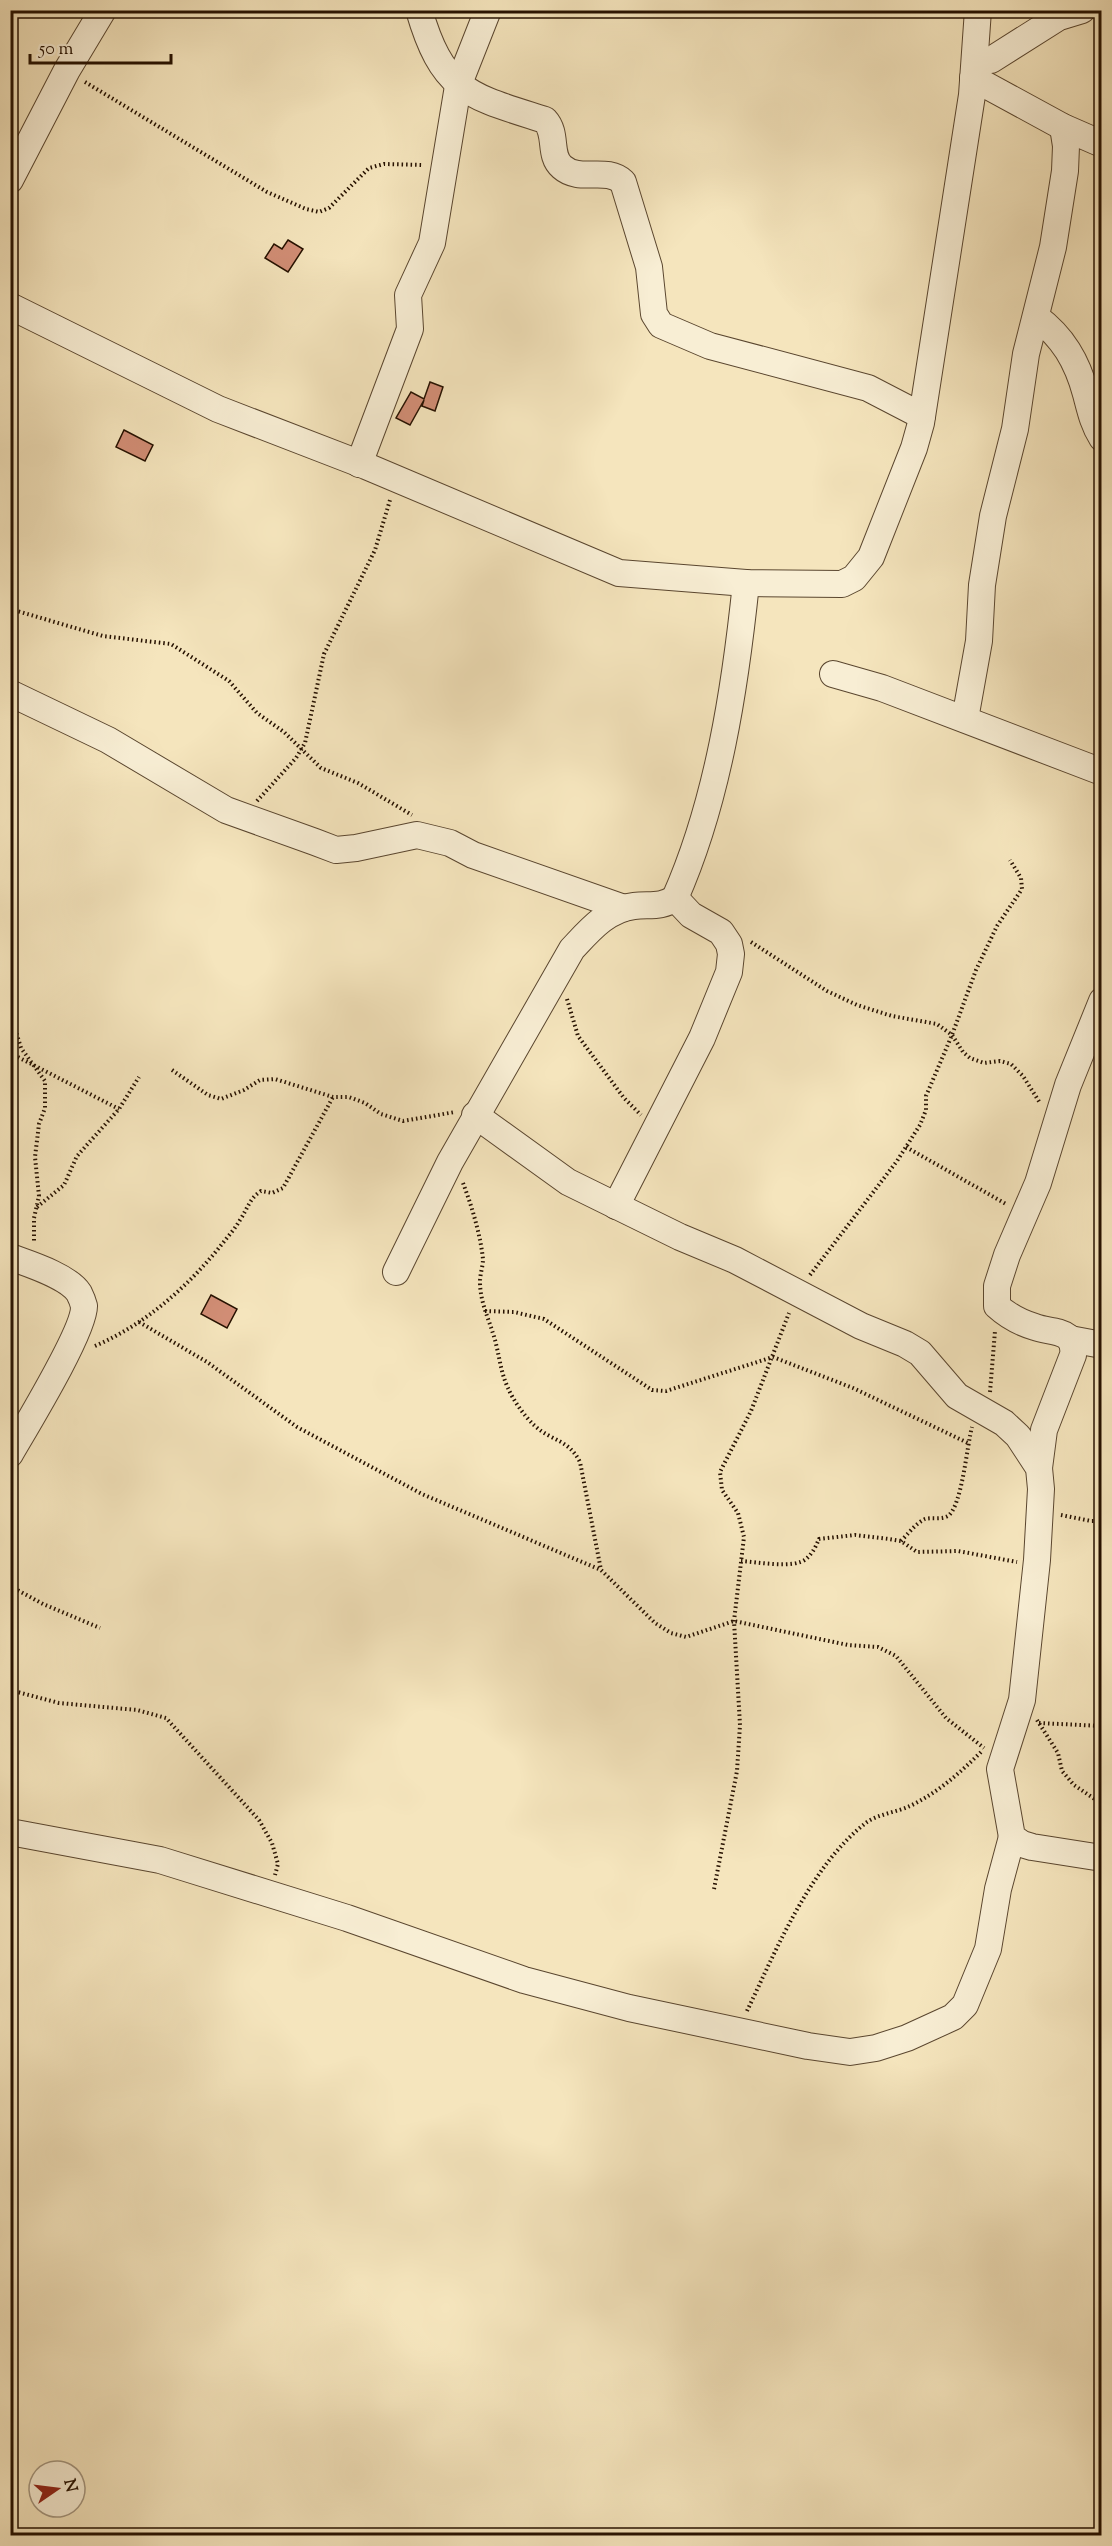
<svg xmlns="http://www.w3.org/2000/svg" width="1112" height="2546" viewBox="0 0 1112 2546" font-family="'Sorts Mill Goudy',serif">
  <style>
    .building { fill: #d28e76; stroke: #261100; stroke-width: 1.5 }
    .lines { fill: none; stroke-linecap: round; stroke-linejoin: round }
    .minor-casing { stroke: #5a462f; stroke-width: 28 }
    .path { stroke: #261100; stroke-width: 4; stroke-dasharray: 1.5 3; stroke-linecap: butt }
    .minor { stroke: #f8eed4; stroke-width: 26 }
  </style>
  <rect width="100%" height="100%" fill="#f5e5bd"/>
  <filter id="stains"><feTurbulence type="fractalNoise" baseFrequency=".00333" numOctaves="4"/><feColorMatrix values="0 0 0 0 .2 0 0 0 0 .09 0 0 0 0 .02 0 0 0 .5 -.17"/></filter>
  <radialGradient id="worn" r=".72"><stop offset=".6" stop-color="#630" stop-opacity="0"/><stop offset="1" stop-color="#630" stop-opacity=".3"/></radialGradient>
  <!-- building -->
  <g class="building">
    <polygon points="288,240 303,249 288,272 265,258 274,244 282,249"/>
    <polygon points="430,382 443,387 435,411 422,406 424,400 410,425 396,418 411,392 424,399"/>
    <polygon points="124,430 153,445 145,461 116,447"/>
    <polygon points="211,1295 237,1309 227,1328 201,1314"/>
  </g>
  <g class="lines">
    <!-- minor casing -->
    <g class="minor-casing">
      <g id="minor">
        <path d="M 419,10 C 443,93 470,96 545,120 C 558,134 548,155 562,167 C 580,183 606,166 623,182 L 649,267 L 654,314 L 661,325 L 710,346 L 868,388 L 922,416"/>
        <polyline points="991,60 1059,17 1082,10"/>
        <polyline points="973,78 1063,127 1102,144"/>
        <polyline points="10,180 67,70 103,10"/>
        <polyline points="10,306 218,409 366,466 619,573 746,583 842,584 854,578 871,557 914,448 921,423 972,95 978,10"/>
        <path d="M 1036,317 C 1063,337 1077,361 1086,394 C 1090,409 1093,424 1102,438"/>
        <polyline points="359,464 410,329 408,295 432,243 458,86 488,10"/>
        <polyline points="833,674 882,688 1102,772"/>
        <polyline points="10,693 108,740 226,810 315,842 336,850 356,848 417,835 450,843 473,855 624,908"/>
        <polyline points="965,719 979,641 982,585 993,516 1015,429 1026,354 1053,247 1065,171 1066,146 1063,127"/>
        <polyline points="475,1115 568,1182 680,1237 735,1260 861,1326 905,1344 920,1353 957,1396 1004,1423 1018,1436 1039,1468 1041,1489 1037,1560 1022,1700 1000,1769 1012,1837 1022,1844 1032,1847 1102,1858"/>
        <polyline points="616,1206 702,1038 729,972 731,954 729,944 721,932 691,915 675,898"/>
        <path d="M 10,1257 C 29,1264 68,1276 79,1293 C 81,1297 83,1302 84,1306 C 85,1330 25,1428 10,1454"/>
        <path d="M 396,1272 L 450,1162 L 572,949 C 589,931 607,909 634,906 C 649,904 661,908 675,898 C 718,801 735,689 746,583"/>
        <polyline points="1070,1339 1102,1345"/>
        <path d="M 1039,1468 L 1044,1430 L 1073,1355 C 1074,1348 1073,1342 1068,1337 C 1059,1330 1045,1331 1035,1327 C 1021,1323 1008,1316 997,1306 L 997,1286 L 1007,1255 L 1038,1183 L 1068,1085 L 1102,1001"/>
        <polyline points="10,1832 160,1860 347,1918 524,1980 629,2008 808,2046 850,2052 876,2048 907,2038 953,2017 965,2005 988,1949 998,1889 1012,1837"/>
      </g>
    </g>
    <!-- path -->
    <g class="path">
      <polyline points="85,82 267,192 306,209 319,212 329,208 369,168 384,164 424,165"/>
      <polyline points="10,609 103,636 171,644 229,681 257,713 284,732 321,768 358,783 412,815"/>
      <polyline points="257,801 296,758 305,743 324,654 375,550 390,500"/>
      <polyline points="751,942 827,991 857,1005 892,1016 937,1024 952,1035 963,1052 970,1058 984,1063 1000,1061 1011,1064 1023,1076 1040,1103"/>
      <polyline points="567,999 578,1036 624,1098 641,1115"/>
      <polyline points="10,1012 21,1048 45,1081 45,1108 39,1124 35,1157 39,1196 34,1218 34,1243"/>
      <polyline points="10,1053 119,1109"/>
      <polyline points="172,1070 208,1095 221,1099 244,1090 260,1080 275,1079 333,1097 349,1097 365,1103 381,1114 403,1121 455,1112"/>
      <polyline points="906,1147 1006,1204"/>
      <path d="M 463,1183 C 472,1207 480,1233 483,1259 C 483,1266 480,1274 480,1282 C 480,1304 491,1323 496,1344 C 500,1360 501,1373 508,1388 C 513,1400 525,1417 535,1426 C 553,1442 568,1439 580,1462 L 601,1570"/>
      <polyline points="37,1207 64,1185 77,1156 119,1109 139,1077"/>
      <polyline points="810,1275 897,1161 920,1125 926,1110 926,1096 952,1035 976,970 997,926 1022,889 1021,878 1010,860"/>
      <polyline points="485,1311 514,1312 544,1319 652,1390 666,1391 773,1357 853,1388 968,1443"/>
      <polyline points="139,1322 207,1362 297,1427 422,1494 601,1570 655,1623 671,1633 686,1637 734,1621 848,1645 878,1647 896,1656 946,1718 984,1748"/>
      <path d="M 95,1346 C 148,1323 191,1284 226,1239 C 231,1233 236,1227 240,1220 C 248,1208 249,1199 261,1191 L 272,1193 L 283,1188 L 333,1097"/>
      <polyline points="990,1392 995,1331"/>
      <polyline points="1061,1515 1091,1521 1102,1521"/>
      <path d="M 901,1541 C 908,1534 916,1523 925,1519 C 932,1517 941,1520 948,1516 C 962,1506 967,1445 972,1427"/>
      <path d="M 741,1561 C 758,1562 794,1569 806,1559 C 813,1553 816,1546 819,1539 L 855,1535 L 889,1539 L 901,1541 L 917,1552 L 958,1551 L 1017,1562"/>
      <polyline points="10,1586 43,1604 100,1628"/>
      <polyline points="10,1690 59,1703 137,1710 166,1718 259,1820 272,1843 278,1864 275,1875"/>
      <polyline points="1037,1720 1058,1753 1062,1771 1074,1785 1102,1804"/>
      <polyline points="1039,1723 1102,1726"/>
      <polyline points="714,1889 737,1771 740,1725 734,1621 744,1537 738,1513 722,1490 720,1472 751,1411 789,1313"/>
      <path d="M 747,2011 C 777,1948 811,1865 867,1822 C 879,1814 897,1812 910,1806 C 939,1792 961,1772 983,1750"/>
    </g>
    <!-- minor -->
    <use href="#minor" class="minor"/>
  </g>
  <!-- margin -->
  <rect width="1112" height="2546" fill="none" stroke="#f5e5bd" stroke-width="36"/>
  <rect x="12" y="12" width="1088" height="2522" fill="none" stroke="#261100" stroke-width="3"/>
  <rect x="18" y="18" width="1076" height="2510" fill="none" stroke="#261100" stroke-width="1.5"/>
  <!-- north arrow -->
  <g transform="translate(57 2489) rotate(76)"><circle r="28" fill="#f8eed4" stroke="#a4967f" stroke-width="1.5"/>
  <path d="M0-4.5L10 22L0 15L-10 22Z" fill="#8f2418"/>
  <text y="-9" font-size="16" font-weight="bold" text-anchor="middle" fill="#261100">N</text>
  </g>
  <!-- scale -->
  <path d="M30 54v9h141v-9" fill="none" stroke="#261100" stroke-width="3"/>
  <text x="39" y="54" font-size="18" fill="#261100" stroke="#f8eed4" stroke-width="4.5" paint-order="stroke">50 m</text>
  <rect width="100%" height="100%" filter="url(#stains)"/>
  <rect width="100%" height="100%" fill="url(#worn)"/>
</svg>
